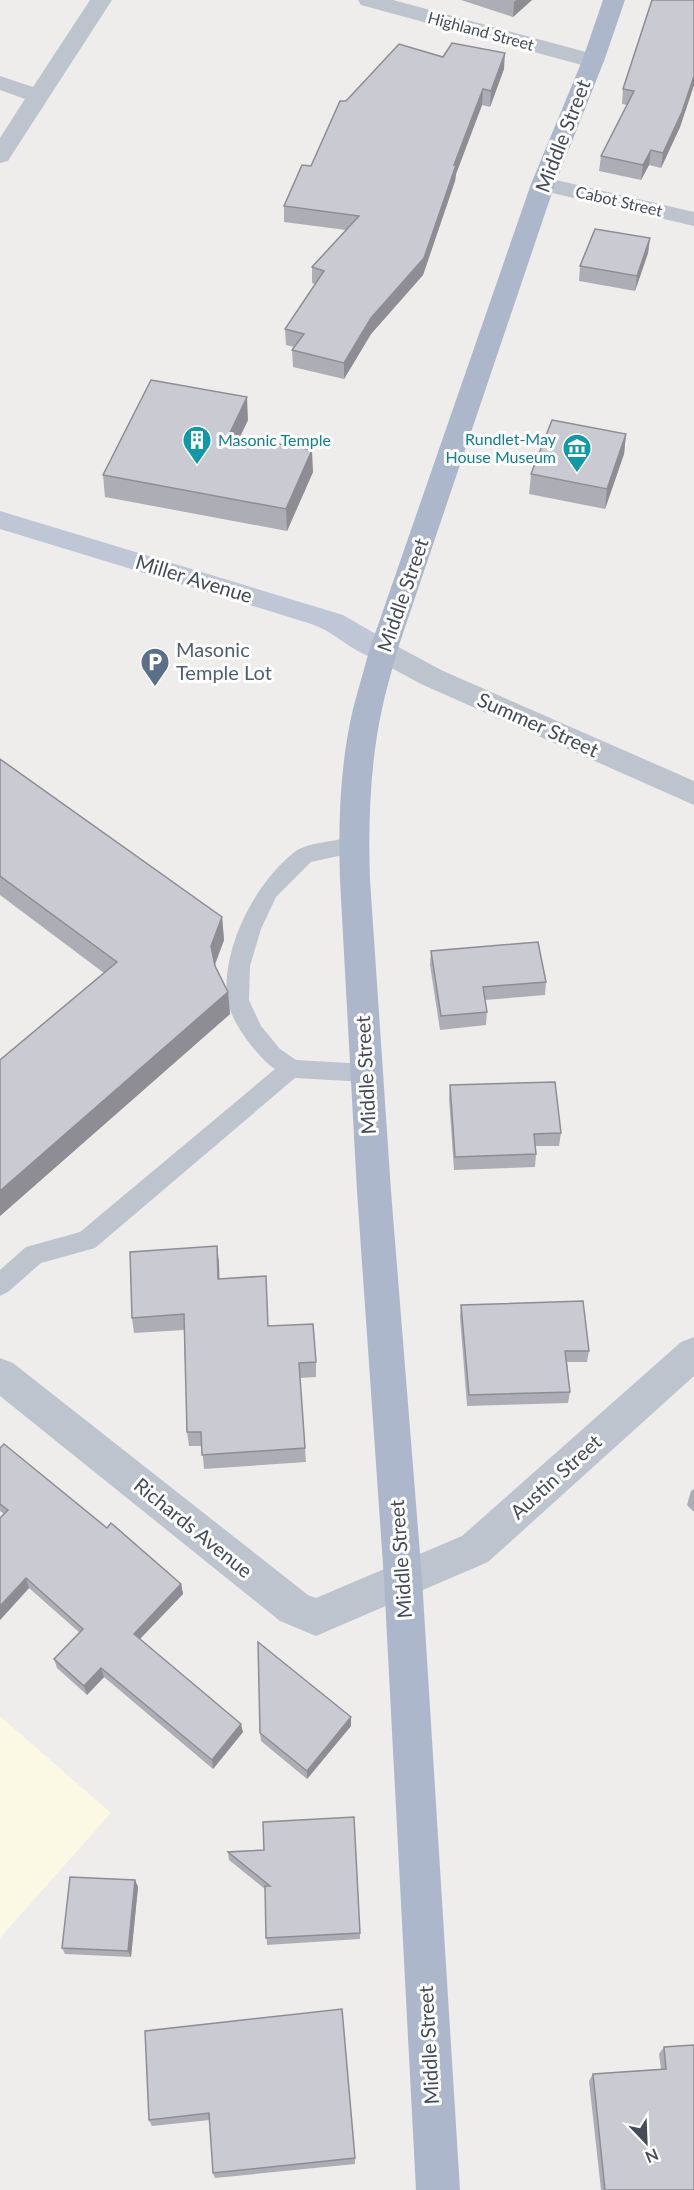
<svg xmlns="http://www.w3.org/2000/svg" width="694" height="2190" viewBox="0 0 694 2190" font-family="Lato,sans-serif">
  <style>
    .commercial { fill: #fbf8e4 }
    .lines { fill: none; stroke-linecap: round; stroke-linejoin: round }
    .service { fill: #bdc4ce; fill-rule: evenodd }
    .minor { fill: #bdc4ce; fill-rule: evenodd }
    .secondary { fill: #bfc6d5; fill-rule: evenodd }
    .primary { fill: #acb7cb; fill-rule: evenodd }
    .wall { fill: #adaeb5 }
    .shaded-wall { fill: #8d8d93 }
    .building { fill: #c9cad2; stroke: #8d8d93; stroke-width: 1.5 }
    .labels { text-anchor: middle; stroke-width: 6; stroke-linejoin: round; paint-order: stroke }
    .far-street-label { font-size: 16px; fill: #454c59; stroke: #fff }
    .far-culture-label { font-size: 16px; fill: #0d838f; stroke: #fff; text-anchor: end }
    .street-label { font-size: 20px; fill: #454c59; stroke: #fff }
    .service-label { font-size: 20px; fill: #4e5e75; stroke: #fff; text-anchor: start }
  </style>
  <rect width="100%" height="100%" fill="#efecec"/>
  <!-- commercial -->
  <polygon class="commercial" points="0,1716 111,1813 0,1938"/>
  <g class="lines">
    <!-- service -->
    <path class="service" d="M 354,837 L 361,839 L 364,845 L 361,851 L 311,862 L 276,897 L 261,929 L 250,966 L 249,1000 L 261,1026 L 280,1049 L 296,1060 L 366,1064 L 374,1066 L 377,1073 L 374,1080 L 366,1082 L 295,1078 L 95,1248 L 41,1263 L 8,1292 L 0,1296 L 0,1270 L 26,1247 L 80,1232 L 275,1069 C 256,1056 230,1021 227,998 C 222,947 256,881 296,851 C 307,843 340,840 354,837 Z"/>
    <!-- minor -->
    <g class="minor">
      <polygon points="90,0 112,0 11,156 8,161 0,163 0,138 25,99 0,90 0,76 33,87"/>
      <polygon points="358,0 393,0 601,56 604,61 601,66 593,68 361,5"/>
      <polygon points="543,177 694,212 694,226 535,189 531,184 535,179"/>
      <polygon points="383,641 393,644 441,670 694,781 694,805 421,684 373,658 369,651 373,644"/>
      <polygon points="694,1337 694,1376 488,1562 316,1636 280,1621 0,1396 0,1358 13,1363 308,1595 316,1598 462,1536 681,1342"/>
    </g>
    <!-- secondary -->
    <path class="secondary" d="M 0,511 L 343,615 L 393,644 L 397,651 L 393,658 C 369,665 345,641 325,630 C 314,624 301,621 289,617 L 0,529 Z"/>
    <!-- primary -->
    <path class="primary" d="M 603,0 L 625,0 L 604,61 L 555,184 L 397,651 C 392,670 386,690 382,709 C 370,764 368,824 370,880 L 391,1191 L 422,1579 L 460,2190 L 416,2190 L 384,1579 L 357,1191 L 340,880 C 338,824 340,764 353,709 C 358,690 364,670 369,651 L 531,184 L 582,61 Z"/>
  </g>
  <!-- wall -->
  <g class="wall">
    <polygon points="461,0 532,0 513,17"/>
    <polygon points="694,0 694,85 680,127 661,168 649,165 641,180 599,171 601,156 627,105 622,104 623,89"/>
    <polygon points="443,57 504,69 490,107 482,105 456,174 455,181 423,275 371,334 344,379 293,367 292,350 294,347 286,345 285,329 315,284 312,283 312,267 346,230 284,222 284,206 311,166"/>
    <polygon points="650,238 648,253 635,291 579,281 580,266"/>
    <polygon points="248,420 240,437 313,472 287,531 105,497 103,475"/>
    <polygon points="626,434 624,454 605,509 529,494 531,474"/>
    <polygon points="0,759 222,917 224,940 215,965 228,992 230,1014 0,1216 0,1060 104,973 0,895"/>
    <polygon points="431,951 546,982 545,995 485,1000 487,1012 486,1025 440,1030 430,965"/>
    <polygon points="450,1085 561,1133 559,1146 536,1146 536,1154 535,1167 454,1170 449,1098"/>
    <polygon points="217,1246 219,1279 268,1326 316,1362 316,1377 300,1378 306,1462 204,1469 202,1446 189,1446 187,1432 184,1330 134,1333 132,1318"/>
    <polygon points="461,1305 589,1351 587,1362 567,1362 570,1392 568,1403 467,1406 460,1317"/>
    <polygon points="0,1448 181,1584 183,1594 140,1639 243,1732 213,1769 104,1677 87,1695 57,1668 54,1659 80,1633 29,1588 0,1620 0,1518 4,1514 0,1511"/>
    <polygon points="694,1489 694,1512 687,1505 691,1491"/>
    <polygon points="351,1726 307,1779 261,1741 260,1733"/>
    <polygon points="228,1852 360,1933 360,1939 267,1945 265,1889 229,1860"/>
    <polygon points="135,1880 138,1887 131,1957 65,1954 62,1948"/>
    <polygon points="145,2031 355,2158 355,2164 215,2178 213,2173 210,2120 152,2126 149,2120"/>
    <polygon points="664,2047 694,2190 601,2190 589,2081 593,2074 661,2069 659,2054"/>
  </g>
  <!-- shaded-wall -->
  <g class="shaded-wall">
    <polygon points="517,0 532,0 513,17 514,2"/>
    <polygon points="505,53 504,69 490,107 491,91"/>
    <polygon points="694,76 694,85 680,127 661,168 663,153"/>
    <polygon points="483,89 482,105 456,174 455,181 423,275 371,334 344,379 344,363 454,165"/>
    <polygon points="651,150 649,165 641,180 643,165"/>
    <polygon points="650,238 648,253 635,291 637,276"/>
    <polygon points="247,397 248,420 230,457 229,435"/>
    <polygon points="626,434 624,454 605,509 607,489"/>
    <polygon points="312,450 313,472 287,531 286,509"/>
    <polygon points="222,917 224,940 213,969 211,946"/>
    <polygon points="228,992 230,1014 0,1216 0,1191"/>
    <polygon points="217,1246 219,1262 220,1294 218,1279"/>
    <polygon points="26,1578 29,1588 0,1620 0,1606"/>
    <polygon points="181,1584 183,1594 136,1643 134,1634"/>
    <polygon points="101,1668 104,1677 87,1695 84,1686"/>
    <polygon points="351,1717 351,1726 307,1779 307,1771"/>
    <polygon points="241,1724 243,1732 213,1769 212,1760"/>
    <polygon points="135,1880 138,1887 131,1957 128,1951"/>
  </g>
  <!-- building -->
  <g class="building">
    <polygon points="652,0 694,0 694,76 682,112 663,153 651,150 643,165 601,156 634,91 623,89"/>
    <polygon points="452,43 505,53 491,91 483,89 454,165 456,165 424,258 371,318 344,363 292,350 304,334 285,329 324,271 312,267 359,216 284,206 302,165 311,166 340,101 346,101 399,44 443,57"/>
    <polygon points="595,229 650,238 637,276 580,266"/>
    <polygon points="151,380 247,397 229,435 312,450 286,509 103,475"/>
    <polygon points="552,420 626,434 607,489 531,474"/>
    <polygon points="0,759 222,917 211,946 215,966 228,992 0,1191 0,1060 117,962 0,876"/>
    <polygon points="538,942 546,982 483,987 487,1012 441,1016 431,951"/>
    <polygon points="555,1082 561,1133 534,1134 536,1154 455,1157 450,1085"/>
    <polygon points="217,1246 218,1279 266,1276 268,1326 313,1324 316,1362 299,1363 305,1448 202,1455 201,1432 187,1432 184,1314 132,1318 130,1252"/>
    <polygon points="583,1301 589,1351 565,1351 570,1392 469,1395 461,1305"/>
    <polygon points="4,1444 107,1528 111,1523 181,1584 134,1634 241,1724 212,1760 101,1668 84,1686 54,1659 83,1629 26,1578 0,1606 0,1518 8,1510 0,1504 0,1448"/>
    <polygon points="258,1642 351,1717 307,1771 260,1733"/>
    <polygon points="354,1817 360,1933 266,1938 265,1886 270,1886 228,1852 264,1850 263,1822"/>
    <polygon points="70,1877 135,1880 128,1951 62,1948"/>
    <polygon points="342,2009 355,2158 213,2173 209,2113 149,2120 145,2031"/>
    <polygon points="694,2045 694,2190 605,2190 593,2074 666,2069 664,2047"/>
  </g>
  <!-- icons -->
  <defs>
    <g id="building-pin" transform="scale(1.5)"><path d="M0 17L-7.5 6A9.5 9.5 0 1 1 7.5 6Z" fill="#0f9aa8" stroke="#fff"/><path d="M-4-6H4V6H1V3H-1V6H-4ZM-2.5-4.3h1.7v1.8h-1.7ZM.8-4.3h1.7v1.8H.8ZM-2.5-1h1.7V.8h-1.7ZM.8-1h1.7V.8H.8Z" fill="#fff"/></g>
    <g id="museum-pin" transform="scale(1.5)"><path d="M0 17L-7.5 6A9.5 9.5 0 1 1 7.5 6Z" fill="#0f9aa8" stroke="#fff"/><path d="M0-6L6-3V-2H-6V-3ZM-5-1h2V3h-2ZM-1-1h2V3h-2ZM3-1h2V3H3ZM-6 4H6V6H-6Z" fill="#fff"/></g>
    <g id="parking-pin" transform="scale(1.5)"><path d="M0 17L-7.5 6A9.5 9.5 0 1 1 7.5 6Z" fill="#5c6f8a" stroke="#fff"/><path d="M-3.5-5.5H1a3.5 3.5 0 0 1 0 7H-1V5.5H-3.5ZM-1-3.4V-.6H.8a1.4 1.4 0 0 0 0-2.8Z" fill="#fff"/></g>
  </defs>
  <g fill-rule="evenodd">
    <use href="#building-pin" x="197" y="440"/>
    <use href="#museum-pin" x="577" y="448"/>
    <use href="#parking-pin" x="155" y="662"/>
  </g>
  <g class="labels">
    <!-- far-street labels -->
    <g class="far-street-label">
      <text transform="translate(481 31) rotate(15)" y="6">Highland Street</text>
      <text transform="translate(619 201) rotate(13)" y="6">Cabot Street</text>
    </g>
    <!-- far-culture labels -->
    <g class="far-culture-label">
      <text x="556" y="445">Rundlet-May<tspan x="556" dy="18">House Museum</tspan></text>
      <text x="218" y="446" text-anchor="start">Masonic Temple</text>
    </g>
    <!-- street labels -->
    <g class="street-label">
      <text transform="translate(563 136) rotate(-69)" y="7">Middle Street</text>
      <text transform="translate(194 579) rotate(17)" y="7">Miller Avenue</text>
      <text transform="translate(403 595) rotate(-71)" y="7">Middle Street</text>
      <text transform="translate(538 725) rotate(24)" y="7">Summer Street</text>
      <text transform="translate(366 1075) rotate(-93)" y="7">Middle Street</text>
      <text transform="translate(556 1477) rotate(-42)" y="7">Austin Street</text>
      <text transform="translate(193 1528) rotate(39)" y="7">Richards Avenue</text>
      <text transform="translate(401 1559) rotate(-94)" y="7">Middle Street</text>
      <text transform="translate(429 2045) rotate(-93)" y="7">Middle Street</text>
    </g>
    <!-- service labels -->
    <g class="service-label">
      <text x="176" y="657">Masonic<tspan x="176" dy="23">Temple Lot</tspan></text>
    </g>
  </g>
  <!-- north arrow -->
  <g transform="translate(646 2142) rotate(157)" stroke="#ffffff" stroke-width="4.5" paint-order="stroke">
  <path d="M0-4.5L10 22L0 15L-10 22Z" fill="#454c59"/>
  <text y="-9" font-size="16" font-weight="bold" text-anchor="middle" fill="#454c59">N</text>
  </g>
</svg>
